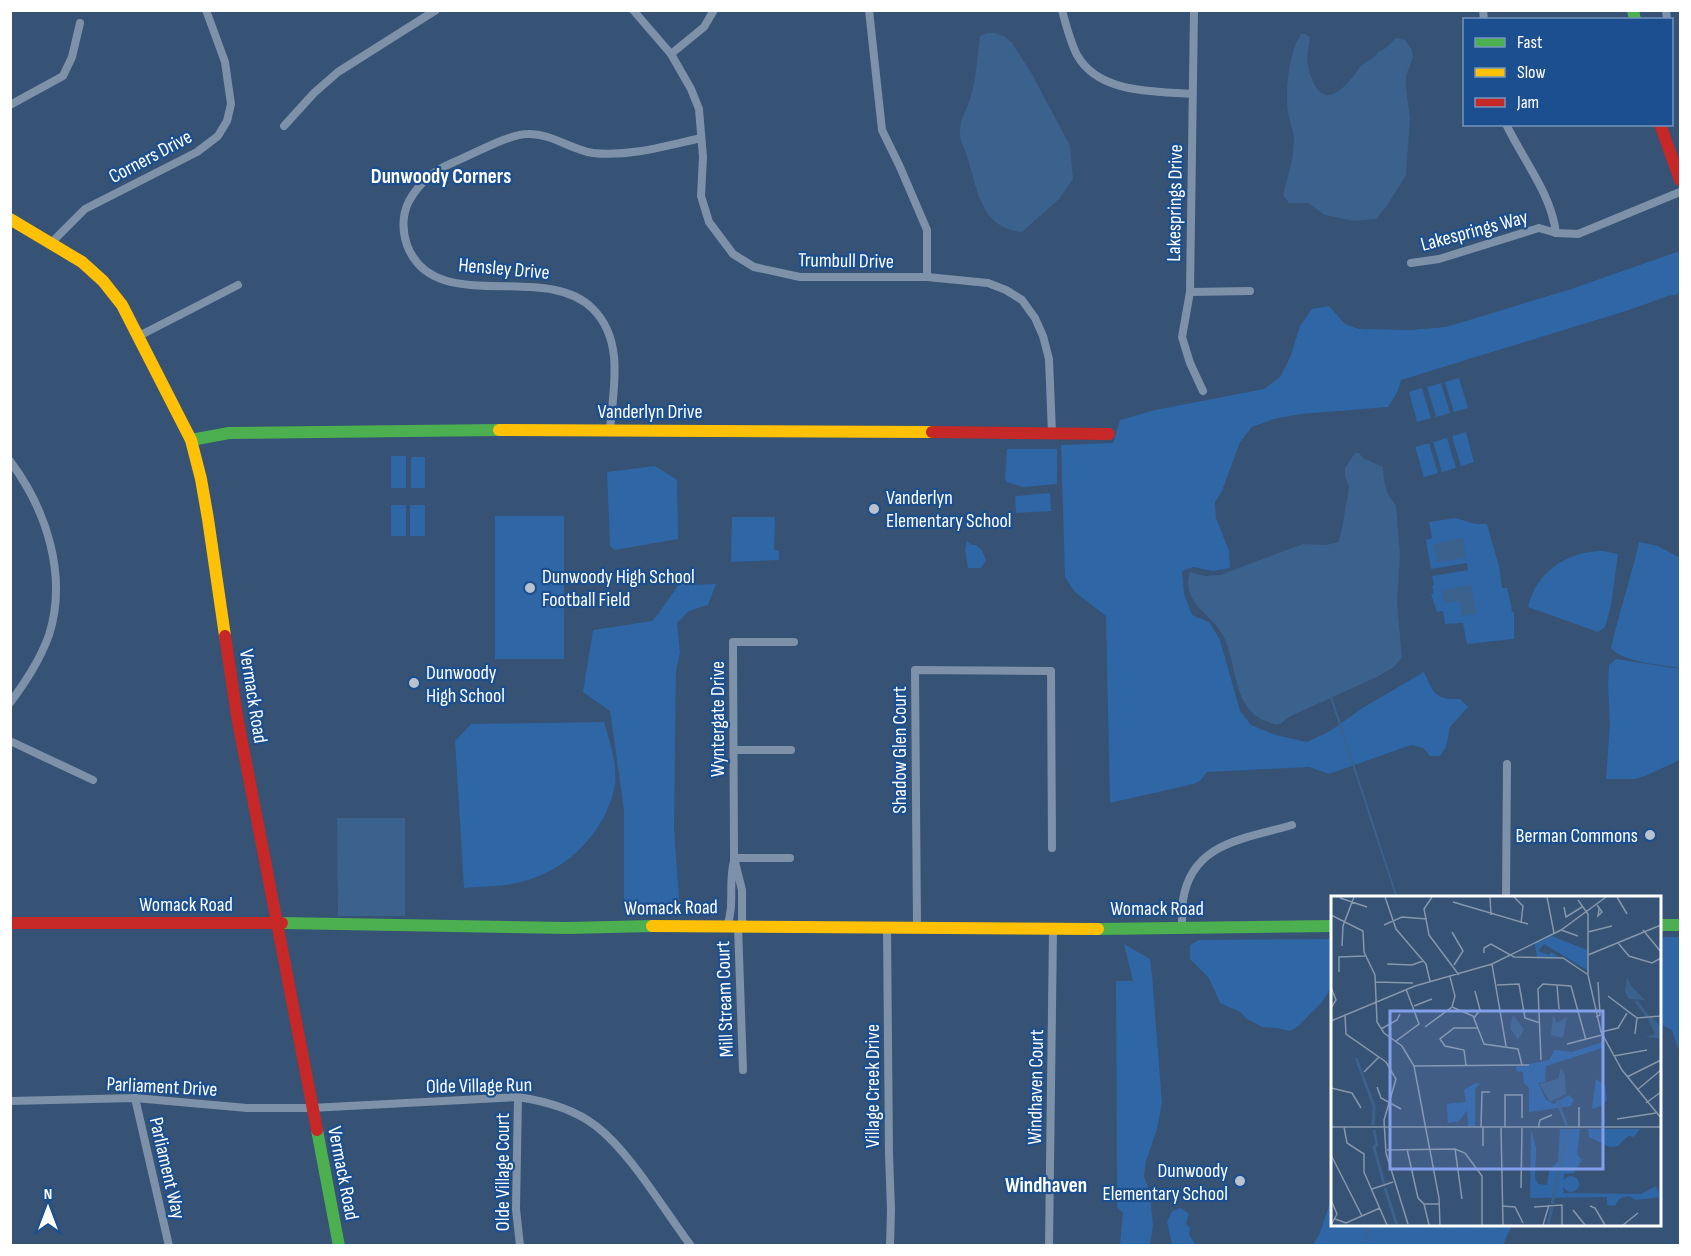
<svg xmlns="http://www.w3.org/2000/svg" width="1691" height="1256" font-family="'Sofia Sans Condensed',sans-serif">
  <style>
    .green { fill: #2f66a5 }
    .water { fill: #3b618d }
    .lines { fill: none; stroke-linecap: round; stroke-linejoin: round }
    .stream { stroke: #3b618d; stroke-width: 2 }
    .street { stroke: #7d92a8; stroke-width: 8 }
    .fast { stroke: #4caf50; stroke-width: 12 }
    .slow { stroke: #ffc107; stroke-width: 12 }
    .jam { stroke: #c62828; stroke-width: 12 }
    .poi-dot { fill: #b9c2ce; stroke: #1b4f8f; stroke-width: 2 }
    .labels { text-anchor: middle; stroke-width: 4.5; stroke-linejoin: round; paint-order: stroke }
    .street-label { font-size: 20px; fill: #fff; stroke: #1b4f8f }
    .poi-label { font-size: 20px; fill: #fff; stroke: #1b4f8f; text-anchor: start }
    .neighbourhood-label { font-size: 21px; font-weight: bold; fill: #fff; stroke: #1b4f8f }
    .inset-river { fill: none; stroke: #3b618d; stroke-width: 3 }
    .inset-road { fill: none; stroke: #8697ac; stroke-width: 1.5 }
    .view { fill: #839eea; fill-opacity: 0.15; stroke: #839eea; stroke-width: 3 }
    .inset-edge { fill: none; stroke: #fff; stroke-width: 3 }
  </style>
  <rect width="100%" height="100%" fill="#365274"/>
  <g class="green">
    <path d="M1680,251V294L1668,296L1629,310L1401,380L1397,393L1388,407L1301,414L1274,419L1252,427L1240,442L1222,491L1215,502L1216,518L1229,551L1230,568L1213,571L1193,567L1182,571L1184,594L1192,615L1209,622L1220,640L1240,711L1251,725L1276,735L1307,742L1330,731L1364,707L1424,672C1434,694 1434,699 1460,699L1468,707L1450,727L1446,747L1440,756H1430L1423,748L1411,745L1329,774L1309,767L1207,772L1200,781L1193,784L1110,803L1106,616L1075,592L1065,577L1061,445L1113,443L1120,420L1155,410L1264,389L1281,376L1291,355L1300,326L1312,309L1329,306L1345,324L1359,329L1411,330L1446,327L1568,290Z"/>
    <polygon points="1459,378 1468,408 1454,412 1445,382"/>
    <polygon points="1441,383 1450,413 1436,417 1427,387"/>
    <polygon points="1422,388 1431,418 1417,422 1409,392"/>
    <polygon points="1466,432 1474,462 1461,466 1452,436"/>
    <polygon points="1447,438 1456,468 1442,472 1433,442"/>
    <polygon points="1429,443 1438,473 1424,477 1415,447"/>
    <polygon points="1007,449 1057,449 1057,484 1023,487 1007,482 1005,479"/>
    <rect x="391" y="456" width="15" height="32"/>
    <rect x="411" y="457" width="14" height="31"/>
    <polygon points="655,466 677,480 678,539 615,550 610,546 607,472"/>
    <polygon points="1050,493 1051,511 1016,513 1015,496"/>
    <rect x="391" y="505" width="15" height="31"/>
    <rect x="410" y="505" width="15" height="31"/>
    <rect x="495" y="516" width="69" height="143"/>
    <polygon points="732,517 775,517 774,550 779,551 779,560 731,562"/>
    <polygon points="1455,518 1476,524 1487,524 1499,566 1502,588 1507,588 1512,610 1511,612 1514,612 1514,639 1467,644 1463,623 1445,624 1443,611 1437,612 1431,594 1434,593 1432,586 1434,585 1432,576 1468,570 1467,563 1431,569 1426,540 1432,538 1429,522"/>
    <polygon points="967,541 972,545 976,545 982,550 986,560 981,568 968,568 965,550"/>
    <path d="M1639,542L1658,546L1680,558V668C1662,665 1622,662 1611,648C1619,612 1631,578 1639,542Z"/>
    <path d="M1603,551L1618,554L1611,606L1605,627L1598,632L1528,607C1536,571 1568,551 1603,551Z"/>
    <polygon points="686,574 686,585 716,584 708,605 689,611 677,623 680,653 676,670 674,827 680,914 624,913 624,810 610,711 583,692 593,630 652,621 659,613"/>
    <polygon points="1616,659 1680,669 1680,760 1645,776 1635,779 1606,779 1610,724 1608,686 1609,665"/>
    <path d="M604,722C610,742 619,769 614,790C603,833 570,867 528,880C509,887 485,886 464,888L455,741L471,724Z"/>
    <polygon points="1660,937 1680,937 1680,1050 1677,1046 1672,1030 1660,1024"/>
    <path d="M1332,939C1333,967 1338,989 1315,1009C1307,1016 1301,1026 1290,1031L1277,1028L1262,1027L1247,1019L1240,1012L1220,1003L1209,978L1190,959V945L1199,940Z"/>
    <polygon points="1124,944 1150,959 1152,975 1162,1103 1157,1129 1146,1161 1144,1176 1150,1194 1153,1226 1150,1245 1120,1245 1123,1213 1117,1207 1116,981 1133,981"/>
    <polygon points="1332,1196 1332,1224 1512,1225 1503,1245 1313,1245 1320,1233"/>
    <polygon points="1181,1208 1189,1214 1186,1224 1190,1228 1189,1235 1194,1242 1194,1245 1172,1245 1167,1222 1172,1211"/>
  </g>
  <g class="water">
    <path d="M988,33H995L1004,36L1012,43L1032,74L1070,146L1073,179L1059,199L1022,232C980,229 977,187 967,156C965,149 960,142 960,134C959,119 968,109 971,95C977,76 977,55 980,36Z"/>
    <path d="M1301,34H1305L1310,37C1309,46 1306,58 1308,66C1319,113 1341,95 1360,67C1365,61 1375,59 1378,52L1386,48L1396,38L1405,40L1412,50L1413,57L1406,76V89L1410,118L1406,175L1386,207L1376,219L1354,221L1325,215L1308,203H1289L1283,195C1287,177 1294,159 1294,140C1294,130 1289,122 1288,112C1285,90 1289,52 1301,34Z"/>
    <path d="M1355,453H1359L1363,458L1383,467L1384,480L1388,494L1396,506L1400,554L1397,604L1402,657L1394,667L1377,677L1291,716C1287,718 1283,722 1280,724C1275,725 1270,723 1266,721C1231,708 1238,661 1222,634C1210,612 1180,602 1190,572L1205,576L1220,575L1303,544L1326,545L1338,542L1341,534L1349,487L1345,476V468Z"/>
    <polygon points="1460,538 1463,538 1466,558 1437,562 1434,544"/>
    <polygon points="1471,585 1476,614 1462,616 1460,601 1444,603 1442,590"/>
    <polygon points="337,818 405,818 405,916 338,916"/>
  </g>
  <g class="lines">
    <g class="stream">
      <polyline points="1331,697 1397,898"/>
      <polyline points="1364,1246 1370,1224"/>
    </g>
    <g class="street">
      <polyline points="633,10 671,54 691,89 699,109 703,157 701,196 709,222 733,254 754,267 800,277 927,277 988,283 1006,290 1022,300 1035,318 1043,336 1049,359 1052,433"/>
      <polyline points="869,10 882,130 900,167 927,230 927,277"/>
      <path d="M1062,10C1066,25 1070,41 1077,55C1099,94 1154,91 1192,94"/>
      <polyline points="1194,10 1190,292 1182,337 1190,363 1203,391"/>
      <polyline points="1483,10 1484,20"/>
      <polyline points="1666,10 1667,20"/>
      <polyline points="671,54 704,27 714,10"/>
      <polyline points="10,105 63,76 72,57 80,23"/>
      <path d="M1506,124C1523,160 1551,193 1556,233"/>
      <polyline points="284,126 314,93 338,72 436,10"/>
      <polyline points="51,243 85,209 197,152 218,136 227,121 231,104 225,62 206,10"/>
      <polyline points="1411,263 1439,259 1539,228 1556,233 1578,234 1680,192"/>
      <polyline points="1190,292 1250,291"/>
      <polyline points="137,337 238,285"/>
      <path d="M610,430C613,390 625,341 593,309C545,260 434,318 407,245C402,230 402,215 409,201C419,183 433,171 452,163C472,155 508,134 528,134C551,133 571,150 593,153C629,157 666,146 701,138"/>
      <path d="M10,461C46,509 68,575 49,635C40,660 26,681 10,703"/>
      <polyline points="10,741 93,780"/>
      <polyline points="734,750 791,750"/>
      <polyline points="734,858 790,858"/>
      <polyline points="1506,898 1507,764"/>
      <path d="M727,926C735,906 728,882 734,861"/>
      <polyline points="738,926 743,1070"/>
      <polyline points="745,926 742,921 742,890 734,858 733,642 794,642"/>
      <polyline points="917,926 915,670 1051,671 1052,848"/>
      <polyline points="887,927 889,1154 891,1210 890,1246"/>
      <path d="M1182,928C1182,919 1182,909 1183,900C1192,842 1245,839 1292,825"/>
      <polyline points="518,1097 516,1209 520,1246"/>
      <polyline points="135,1098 169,1246"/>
      <path d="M10,1101L135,1098L247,1108H311L518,1097C545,1101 574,1109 596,1126C630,1152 664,1210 691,1246"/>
      <polyline points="1049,1246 1053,929"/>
    </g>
    <g class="fast">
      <polyline points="1633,10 1635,20"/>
      <polyline points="191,440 229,433 499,430"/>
      <polyline points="282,923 568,928 652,926"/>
      <polyline points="1660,925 1680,925"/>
      <polyline points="1098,929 1332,926"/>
      <polyline points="317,1130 339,1246"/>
    </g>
    <g class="slow">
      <polyline points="10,219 82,262 103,281 122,305 191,440 201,479 208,519 225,636"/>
      <polyline points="499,430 932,432"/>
      <polyline points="652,926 1098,929"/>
    </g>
    <g class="jam">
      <polyline points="1660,124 1680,180"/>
      <polyline points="932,432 1109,434"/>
      <polyline points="225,636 237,716 317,1130"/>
      <polyline points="10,923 282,923"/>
    </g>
  </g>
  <g class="poi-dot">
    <circle cx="874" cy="509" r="6"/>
    <circle cx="530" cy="588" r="6"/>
    <circle cx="414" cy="683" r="6"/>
    <circle cx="1650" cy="835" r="6"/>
    <circle cx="1240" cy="1181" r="6"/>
  </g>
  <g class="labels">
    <g class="street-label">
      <text transform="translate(150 156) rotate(-28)" y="7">Corners Drive</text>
      <text transform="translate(1174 203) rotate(-89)" y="7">Lakesprings Drive</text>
      <text transform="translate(1474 230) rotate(-15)" y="7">Lakesprings Way</text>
      <text transform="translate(846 260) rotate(1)" y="7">Trumbull Drive</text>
      <text transform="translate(504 268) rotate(5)" y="7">Hensley Drive</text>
      <text x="650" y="418">Vanderlyn Drive</text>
      <text transform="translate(254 696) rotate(81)" y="7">Vermack Road</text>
      <text transform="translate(717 719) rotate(-90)" y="7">Wyntergate Drive</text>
      <text transform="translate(899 750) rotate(-90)" y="7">Shadow Glen Court</text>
      <text x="186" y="911">Womack Road</text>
      <text transform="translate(671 907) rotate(-1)" y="7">Womack Road</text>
      <text x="1157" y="915">Womack Road</text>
      <text transform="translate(724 999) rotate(-92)" y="7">Mill Stream Court</text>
      <text transform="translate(479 1085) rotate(-1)" y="7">Olde Village Run</text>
      <text transform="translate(162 1086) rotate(3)" y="7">Parliament Drive</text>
      <text transform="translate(872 1086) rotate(-90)" y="7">Village Creek Drive</text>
      <text transform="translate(1035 1087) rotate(-89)" y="7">Windhaven Court</text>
      <text transform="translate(168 1168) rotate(77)" y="7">Parliament Way</text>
      <text transform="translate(502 1172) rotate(-90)" y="7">Olde Village Court</text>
      <text transform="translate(344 1173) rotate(79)" y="7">Vermack Road</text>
    </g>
    <g class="poi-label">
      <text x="886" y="504">Vanderlyn<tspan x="886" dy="23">Elementary School</tspan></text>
      <text x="542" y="583">Dunwoody High School<tspan x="542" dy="23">Football Field</tspan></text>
      <text x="426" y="679">Dunwoody<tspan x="426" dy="23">High School</tspan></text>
      <text x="1638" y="842" text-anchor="end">Berman Commons</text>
      <text x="1228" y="1177" text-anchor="end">Dunwoody<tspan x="1228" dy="23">Elementary School</tspan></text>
    </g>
    <g class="neighbourhood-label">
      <text x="441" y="183">Dunwoody Corners</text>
      <text x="1046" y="1192">Windhaven</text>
    </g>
  </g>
  <g transform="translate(1331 896)">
    <rect width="330" height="330" fill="#365274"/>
    <path d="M221,40L256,54V74L213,48L207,55L218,59L220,56L228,61L206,62L204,48ZM272,146L274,151L215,170L214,186L207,187L215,204L223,208L238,199L243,204L240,210L198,216V192L193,187L192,176L185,175V171L218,164L224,154L241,156ZM265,183L274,189L276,203L273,209L261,213ZM145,187L149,188L144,193V230H137L136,214L128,225L117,227L116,208L135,206L133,194ZM229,233H249L246,258L251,264L243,277L233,278L232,297L310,298L325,290L330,301L304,304L298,300L288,303L284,310L276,309V301L199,302L200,234L205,252L204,282L207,288L216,289L218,276L227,265ZM257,233H309L303,241L297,240L287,250L279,251L258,241ZM232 288a8 8 0 1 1 16 0a8 8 0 1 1-16 0Z" fill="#2f66a5"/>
    <path d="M296,81L301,91L314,104L298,103L294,96ZM182,119L193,133L187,144L179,132ZM222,119L226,127L236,121L232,142L220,139ZM320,120L330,131V143L314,141L324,138L317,123ZM230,172L234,179L235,198L219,206L208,188L227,183Z" fill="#3b618d"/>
    <path class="inset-river" d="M305,105L317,121M25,162L43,210L42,229M226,204L236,230M43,234L46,249L43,251L53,288M54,292L66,329M221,308L237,233M217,329L221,311"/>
    <path class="inset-road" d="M54,1L65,33L95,68L99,85M101,1L93,13L98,39L128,79M159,1L160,19M183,1L192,10L190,27M216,1L223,37M286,1L296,18M9,2L36,11M247,4L257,18V79L270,136L291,174L330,222M122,6L197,28M266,9L271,16L267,20L268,13M233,11L235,21L251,11M0,19L32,35L33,56L44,79L46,126L53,137L71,150L83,170L108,302L109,329M53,29L71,21L96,23M230,34L247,40M312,34L330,56M121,36L132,55L123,69M257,36L281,30M287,47L298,60L321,67L330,62M11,50L12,30L23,1M153,57V52L160,48L183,61L232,62L256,78M257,59L330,29M56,68L81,69L92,65M161,68L175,150M8,76V61L34,60M44,86L82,87M166,89L188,88L194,122L209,127M226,89L228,113M0,91L5,104L0,112M277,100L306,122L304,138M83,110L101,103M121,111L142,120L153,148L187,153L191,169M14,118L15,138L55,166L65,183L53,224L55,257L77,328M265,121L269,119L267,86M143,122L149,114L144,95M306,122L330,120M0,125L84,90L161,68L230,34L275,1M94,131L121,111L124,100L119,81M50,133L66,124L69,118M270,136L287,132L296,117M65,145L88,128L75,93M236,148L271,139M283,160L316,154M210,164L207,93L212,88L240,90L255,144M135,169L133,154L114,150L109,143L123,132H147M83,170L198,169M33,176L48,161M296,181L330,164M46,191L50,202L70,213M0,192L21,197L30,212M306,194L330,174M315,207L330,196M286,223L325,217M0,231H330M13,231L16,247L33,258V276L56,329M150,231L151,196H159M152,231V250M174,231V199H191V222M248,231V211M170,232L172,329M207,232L209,224L221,219M76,253L87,302L93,308H108M124,253L131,303M56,254L124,253L134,257L151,280V329M0,259L31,320M190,292L191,232M41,293L62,286M0,304L6,318L0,329M93,308L98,329M171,310L184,311L192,327M259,310L264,312L274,329M203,311L231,309V329M242,314L254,329M4,323L15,327L49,312M212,329L218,309M292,329L307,317"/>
    <path class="view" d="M59,115H272V273H59Z"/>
    <rect width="330" height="330" class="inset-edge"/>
  </g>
  <rect width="1691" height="1256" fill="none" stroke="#ffffff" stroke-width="24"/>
  <rect x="1463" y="18" width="210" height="108" fill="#1b4f8f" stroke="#7695bc" stroke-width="1.5"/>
  <rect x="1475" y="38" width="30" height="9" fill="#4caf50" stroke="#7695bc" stroke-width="1.5"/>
  <text x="1517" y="48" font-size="18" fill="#ffffff">Fast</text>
  <rect x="1475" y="68" width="30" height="9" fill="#ffc107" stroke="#7695bc" stroke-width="1.5"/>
  <text x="1517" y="78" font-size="18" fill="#ffffff">Slow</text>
  <rect x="1475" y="98" width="30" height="9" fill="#c62828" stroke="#7695bc" stroke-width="1.5"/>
  <text x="1517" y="108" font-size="18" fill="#ffffff">Jam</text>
  <g transform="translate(48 1208)" stroke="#1b4f8f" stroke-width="4.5" paint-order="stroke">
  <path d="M0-4.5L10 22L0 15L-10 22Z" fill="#ffffff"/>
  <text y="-9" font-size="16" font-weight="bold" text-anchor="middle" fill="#ffffff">N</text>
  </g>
</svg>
